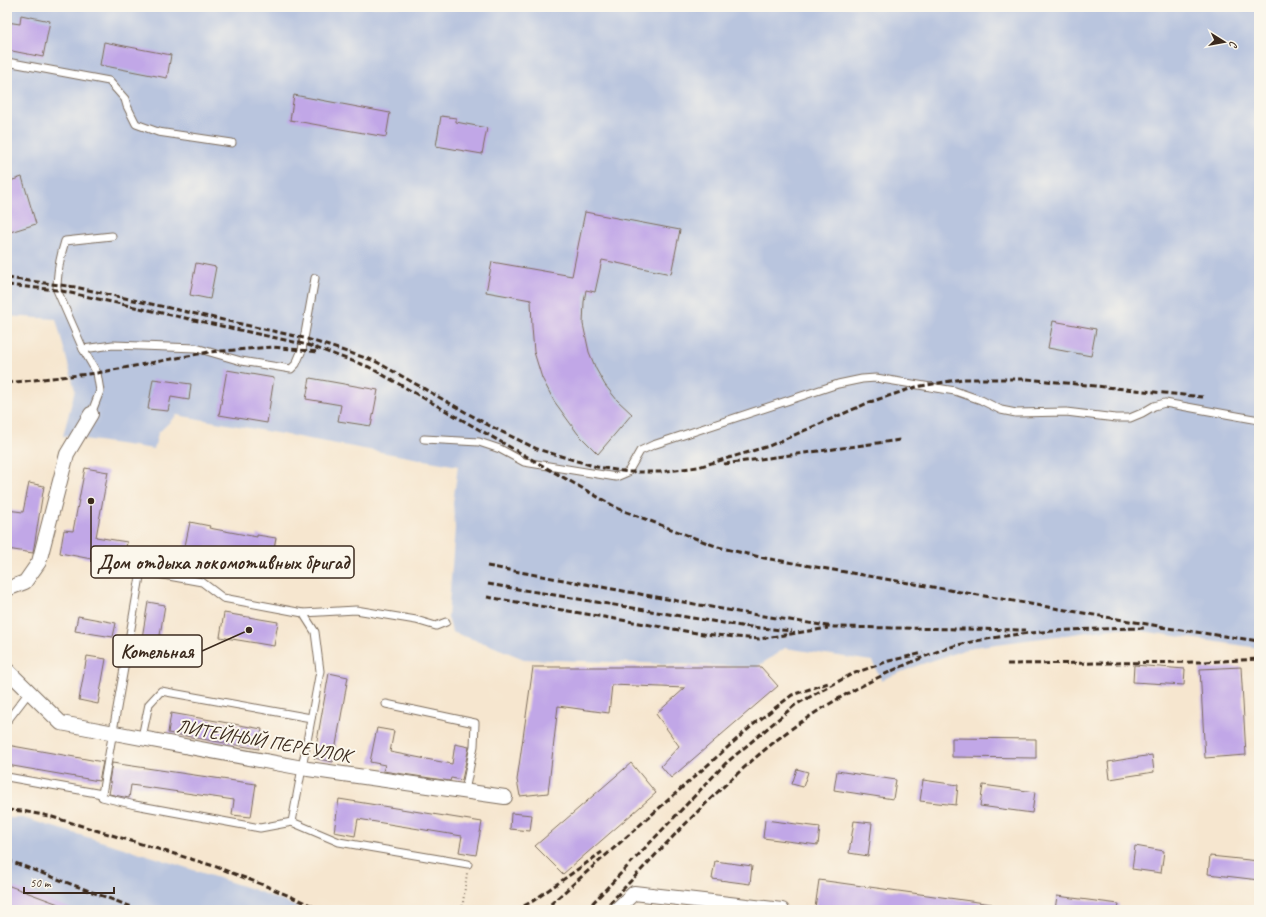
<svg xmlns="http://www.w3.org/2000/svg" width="1266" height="917" font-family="Caveat,sans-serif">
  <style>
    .industrial { fill: #b9c5de }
    .building { fill: #c1a7e7 }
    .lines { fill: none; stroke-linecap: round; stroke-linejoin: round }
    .service-casing { stroke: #7c6c5c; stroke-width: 9 }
    .minor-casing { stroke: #7c6c5c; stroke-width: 16 }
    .path { stroke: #7c6c5c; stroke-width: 2; stroke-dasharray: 1 3; stroke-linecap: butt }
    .service { stroke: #fff; stroke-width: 7 }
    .minor { stroke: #fff; stroke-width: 14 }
    .rail { stroke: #3b2a1e; stroke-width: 3; stroke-dasharray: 6 3; stroke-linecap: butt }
    .labels { text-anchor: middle; stroke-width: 4; stroke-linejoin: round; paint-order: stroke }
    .street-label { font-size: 19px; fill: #3b2a1e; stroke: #fbf7ec }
    .leader { fill: none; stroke: #3b2a1e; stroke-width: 1.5 }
    .callout-dot { fill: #3b2a1e; stroke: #fbf7ec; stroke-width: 1.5 }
    .callout { fill: #fbf7ec; stroke: #3b2a1e; stroke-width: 1.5 }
    .callout-label { font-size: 20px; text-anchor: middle; font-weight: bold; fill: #3b2a1e }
  </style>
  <rect width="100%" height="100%" fill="#fbf7ec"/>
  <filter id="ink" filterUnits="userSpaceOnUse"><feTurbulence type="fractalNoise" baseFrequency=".025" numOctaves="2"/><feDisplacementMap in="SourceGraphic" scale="8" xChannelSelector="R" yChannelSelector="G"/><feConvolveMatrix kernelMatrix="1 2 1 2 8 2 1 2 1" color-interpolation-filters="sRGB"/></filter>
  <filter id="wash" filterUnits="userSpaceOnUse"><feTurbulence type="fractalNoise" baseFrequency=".012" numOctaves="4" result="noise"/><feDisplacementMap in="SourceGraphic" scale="16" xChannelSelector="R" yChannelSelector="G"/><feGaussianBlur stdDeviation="0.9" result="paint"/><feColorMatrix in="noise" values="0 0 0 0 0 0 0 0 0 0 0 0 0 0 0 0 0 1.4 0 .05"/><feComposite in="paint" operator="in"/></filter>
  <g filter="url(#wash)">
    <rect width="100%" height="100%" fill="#f6e6cf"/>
    <g class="industrial">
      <polygon points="7,7 1259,7 1259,648 1120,628 973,647 919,665 881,680 872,661 785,648 757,667 524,659 490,645 452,632 448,617 455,528 453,503 458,466 177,415 158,433 154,449 63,436 75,390 56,319 7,316"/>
      <polygon points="7,818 23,818 144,854 252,889 305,910 7,910"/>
    </g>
    <g id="blocks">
      <g class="building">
        <polygon points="21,15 50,21 43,57 7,50 7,22 20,24"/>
        <polygon points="104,42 171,55 167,78 100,65"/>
        <polygon points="294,95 390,113 386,137 290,120"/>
        <polygon points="441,116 456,118 456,122 487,128 482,154 436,146"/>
        <polygon points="22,177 36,224 7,233 7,182"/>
        <polygon points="585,212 680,230 671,274 602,260 595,292 586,290 584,302 583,324 589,352 596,369 605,385 617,400 632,414 598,454 578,434 554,401 542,378 534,352 532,327 531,300 486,292 492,262 572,276"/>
        <polygon points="196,263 216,267 210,299 190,295"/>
        <polygon points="1053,321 1096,329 1091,356 1048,348"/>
        <polygon points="227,370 274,378 267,423 219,415"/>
        <polygon points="310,378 378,390 371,426 338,421 341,405 306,399"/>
        <polygon points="153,379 191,384 189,400 171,397 168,411 148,409"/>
        <polygon points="85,468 108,472 96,537 127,542 123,565 60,553 64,530 73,531"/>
        <polygon points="29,483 44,486 33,553 7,549 7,510 23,512"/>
        <polygon points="190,522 210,526 209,528 257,537 257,535 276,538 272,559 206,547 206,550 185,546"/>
        <polygon points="148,602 165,605 158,647 141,644"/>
        <polygon points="224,613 278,622 274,646 220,637"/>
        <polygon points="78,616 116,623 113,637 75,631"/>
        <polygon points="87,656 106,659 98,704 79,700"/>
        <polygon points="1134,665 1185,669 1184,685 1133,682"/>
        <polygon points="533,667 761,667 778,686 671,778 661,766 679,746 656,714 685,688 612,685 609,713 558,706 548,793 520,796 517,780"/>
        <polygon points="1241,667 1246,755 1205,758 1200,669"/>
        <polygon points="329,673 348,677 333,762 314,758"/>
        <polygon points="171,713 262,729 259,749 168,733"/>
        <polygon points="377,728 394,731 390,752 452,764 455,744 469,747 462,780 451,778 450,781 383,771 385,765 370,762"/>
        <polygon points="952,738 1036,739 1036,758 952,757"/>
        <polygon points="7,745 103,762 99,781 7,765"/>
        <polygon points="1152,755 1154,772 1110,779 1108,762"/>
        <polygon points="112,763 256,784 251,817 232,815 234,800 131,785 129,798 109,794 111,783 109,782"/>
        <polygon points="631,763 656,793 563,874 535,846"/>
        <polygon points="797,769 808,772 803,787 792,784"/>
        <polygon points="837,771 896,780 893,799 834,790"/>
        <polygon points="923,780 958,785 956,805 920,801"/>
        <polygon points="983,785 1035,792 1032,813 980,806"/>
        <polygon points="339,799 482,822 476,855 459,852 462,836 358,819 355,836 334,832"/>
        <polygon points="511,813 532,815 530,831 510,829"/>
        <polygon points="765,820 820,827 818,845 763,838"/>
        <polygon points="854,821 872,823 868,856 849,853"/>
        <polygon points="1135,846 1164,851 1161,873 1132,869"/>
        <polygon points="1210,856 1259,861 1259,880 1208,874"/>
        <polygon points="715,861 752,866 750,884 712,879"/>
        <polygon points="819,880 992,904 992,910 826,910 815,908"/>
        <polygon points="7,885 72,909 71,910 7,910"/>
        <polygon points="1057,896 1119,904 1118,910 1055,910"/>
      </g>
    </g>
  </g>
  <g filter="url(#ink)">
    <use href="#blocks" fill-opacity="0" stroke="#7c6c5c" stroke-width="1"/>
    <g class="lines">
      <defs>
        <g id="service">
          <polyline points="7,62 109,81 125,99 127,106 136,124 158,132 232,143"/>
          <polyline points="83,349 113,345 196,348 241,361 291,369 296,364 302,350 315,278"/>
          <path d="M91,414L100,391L97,373L83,349L57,290C57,274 60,257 65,241L112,236"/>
          <polyline points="424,439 479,442 500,449 524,462 616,477 628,472 640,451 653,445 838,384 862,379 876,378 955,391 981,400 1001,410 1016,413 1066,412 1116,418 1130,418 1142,413 1154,406 1165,403 1259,420"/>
          <polyline points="303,613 356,610 416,620 436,626 446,622"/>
          <polyline points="386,704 475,723 474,746 465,791"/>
          <polyline points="7,721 30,691"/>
          <polyline points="142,737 149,704 161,691 311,718"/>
          <polyline points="7,777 102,794 141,571 202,582 223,598 303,613 315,632 320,671 292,822 339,842 468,864"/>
          <polyline points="102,794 102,797 135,805 260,828 292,822"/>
        </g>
        <g id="minor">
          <polyline points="7,589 25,582 39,562 67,454 91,414"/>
          <polyline points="7,670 61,723 308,769 505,797"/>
          <polyline points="616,910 634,893 782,910"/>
        </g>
      </defs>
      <use href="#service" class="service-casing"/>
      <use href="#minor" class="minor-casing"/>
      <polyline class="path" points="462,910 467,873"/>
      <use href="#service" class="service"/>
      <use href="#minor" class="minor"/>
      <g class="rail">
        <polyline points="7,278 75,287 304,338 375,361 490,426 537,449 597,467 628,472 660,472 698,467 769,446 870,402 916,387 962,379 1027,379 1203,397"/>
        <polyline points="7,285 57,290 308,345 369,367 619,509 718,547 764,558 1164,627"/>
        <polyline points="7,383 97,373 209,352 273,347 318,352"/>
        <polyline points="724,464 900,440"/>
        <polyline points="1258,537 1259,537"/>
        <polyline points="487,566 738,612 834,627 1026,630"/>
        <polyline points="488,584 741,626 792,631"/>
        <polyline points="487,597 703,634 759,639 828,628"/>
        <polyline points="1160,627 1259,641"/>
        <polyline points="1007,664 1203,662 1259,659"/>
        <polyline points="7,810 22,811 49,816 214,866 266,886 322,910"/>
        <polyline points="7,860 140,910"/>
        <polyline points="516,910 533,901 602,852"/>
        <polyline points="544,910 754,724 792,695 828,683"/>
        <polyline points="586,910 725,764 795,705 852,674 889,661 923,653"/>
        <path d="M603,910C662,849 719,784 787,732C821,707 859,686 898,668C917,660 938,650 958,645C1019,630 1083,629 1146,628"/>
      </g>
    </g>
  </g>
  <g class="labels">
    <g class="street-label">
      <text transform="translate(264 740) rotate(10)" y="7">ЛИТЕЙНЫЙ ПЕРЕУЛОК</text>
    </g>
  </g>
  <path class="leader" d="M91 501L91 562M249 630L202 651"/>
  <g class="callout-dot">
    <circle cx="91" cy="501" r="4"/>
    <circle cx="249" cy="630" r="4"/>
  </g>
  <g class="callout">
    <rect x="91" y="546" width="263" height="32" rx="4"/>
    <rect x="113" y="635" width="89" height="32" rx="4"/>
  </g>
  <g class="callout-label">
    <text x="223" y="569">Дом отдыха локомотивных бригад</text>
    <text x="157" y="658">Котельная</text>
  </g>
  <rect width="1266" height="917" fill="none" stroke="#fbf7ec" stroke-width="24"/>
  <g transform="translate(1224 42) rotate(101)" stroke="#fbf7ec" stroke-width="3" paint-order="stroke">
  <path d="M0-3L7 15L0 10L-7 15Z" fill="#3b2a1e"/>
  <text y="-6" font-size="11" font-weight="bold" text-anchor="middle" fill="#3b2a1e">С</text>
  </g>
  <path d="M24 887v6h90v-6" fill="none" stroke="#3b2a1e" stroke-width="2"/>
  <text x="30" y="887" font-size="12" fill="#3b2a1e" stroke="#fbf7ec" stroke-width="3" paint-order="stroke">50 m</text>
</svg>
